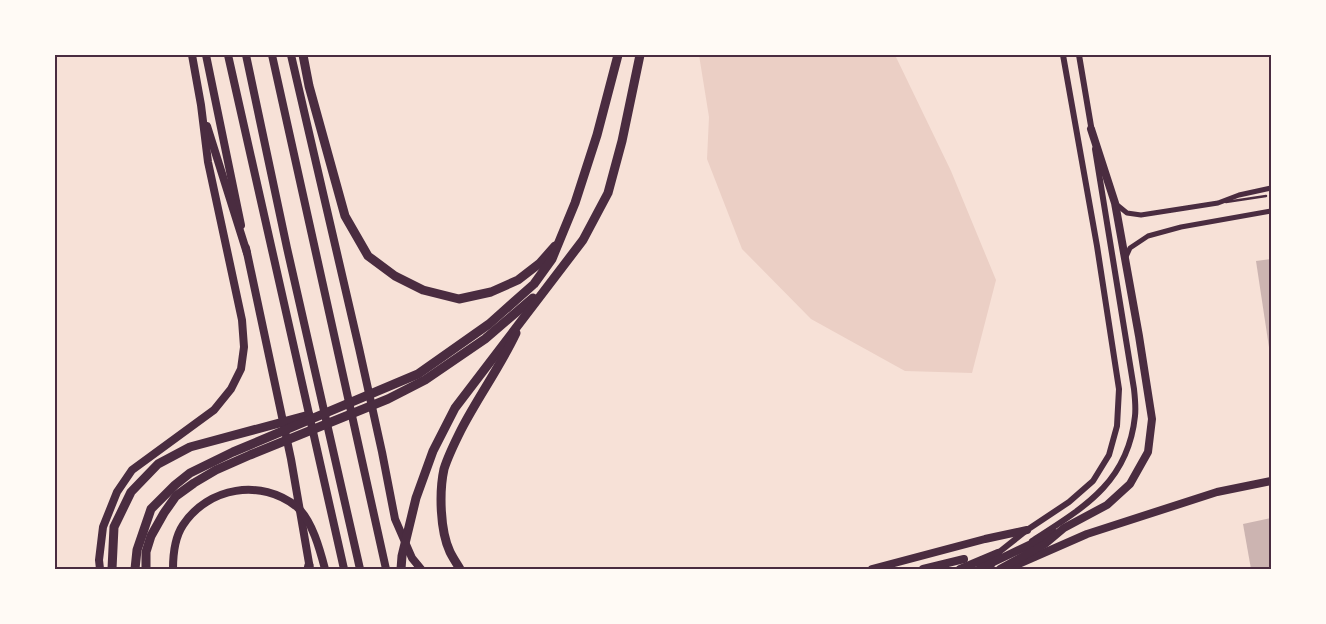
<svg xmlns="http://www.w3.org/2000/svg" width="1326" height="624" font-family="Ubuntu,sans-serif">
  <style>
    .green { fill: #ebcfc5 }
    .building { fill: #ccb4b1 }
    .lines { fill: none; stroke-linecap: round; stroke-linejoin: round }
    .service { stroke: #4a2c40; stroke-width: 2.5 }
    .minor { stroke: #4a2c40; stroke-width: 5 }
    .tertiary { stroke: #4a2c40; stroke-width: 6 }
    .primary { stroke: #4a2c40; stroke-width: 8 }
    .trunk { stroke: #4a2c40; stroke-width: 8 }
    .motorway { stroke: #4a2c40; stroke-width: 9 }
    .neatline { fill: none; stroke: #4a2c40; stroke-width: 2 }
  </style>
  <rect width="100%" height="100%" fill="#f7e1d7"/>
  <polygon class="green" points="699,55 895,55 951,171 996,280 972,373 905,371 811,319 742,249 707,159 709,117"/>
  <g class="building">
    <polygon points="1271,259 1271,354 1270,354 1256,261"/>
    <polygon points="1271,518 1271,569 1251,569 1243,524"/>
  </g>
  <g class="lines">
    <polyline class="service" points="1226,202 1266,196"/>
    <g class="minor">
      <polyline points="1116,204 1127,213 1141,215 1218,203 1239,195 1271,188"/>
      <polyline points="1125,259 1130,248 1148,236 1181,227 1271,211"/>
    </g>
    <g class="tertiary">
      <polyline points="1079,55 1092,132"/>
      <path d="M1032,541C1083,508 1128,483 1135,416C1136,407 1135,398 1134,389L1095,149"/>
      <polyline points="990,569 998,553 1027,530 1069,502 1093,481 1109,455 1117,426 1119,389 1097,246 1063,55"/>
    </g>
    <g class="primary">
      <polyline points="206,55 241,225"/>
      <polyline points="272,55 386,569"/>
      <polyline points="246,248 291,459 310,569"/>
    </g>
    <g class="trunk">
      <polyline points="228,55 344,569"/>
      <polyline points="246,55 287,248 360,569"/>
      <polyline points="291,55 359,348 382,452 395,519 412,558 421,569"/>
      <polyline points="207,126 247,253"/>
      <polyline points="1014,566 1087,534 1217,492 1271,481"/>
      <polyline points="100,569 99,560 103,527 117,492 132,470 214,410 231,389 241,369 244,347 242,320 208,162 201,105 192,55"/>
      <path d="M173,569C173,555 175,537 183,525C208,487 261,478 297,507C312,520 320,550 325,569"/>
      <polyline points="872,569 985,539 1027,530"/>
      <polyline points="923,569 964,559"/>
      <polyline points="960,569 998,553"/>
      <polyline points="979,569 1054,533"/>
      <polyline points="1000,569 1045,544 1064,528 1107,505 1130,484 1148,452 1152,419 1139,336 1115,203 1091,129"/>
    </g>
    <g class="motorway">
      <polyline points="303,55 309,86 345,216 368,256 395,276 423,290 459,299 491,292 518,280 540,263 555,246"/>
      <polyline points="112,569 114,527 131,492 158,464 190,447 309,415"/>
      <polyline points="135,569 137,550 151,509 175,485 190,473 233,452 418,374 489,324 534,284 552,259 575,203 597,135 618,55"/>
      <polyline points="146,569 146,552 151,536 164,513 176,496 194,483 216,470 250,455 388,399 425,380 485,339 533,298"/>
      <polyline points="308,569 309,565"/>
      <polyline points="401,569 402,556 416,498 433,451 455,408 583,240 608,193 622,141 640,55"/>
      <path d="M460,569C457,564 453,558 450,552C440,531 439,492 444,469C448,456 455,442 461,430C478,397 500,367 516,333"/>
    </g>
  </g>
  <rect width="1326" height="624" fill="none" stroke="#fffaf5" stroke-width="112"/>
  <rect x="56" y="56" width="1214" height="512" class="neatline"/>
</svg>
